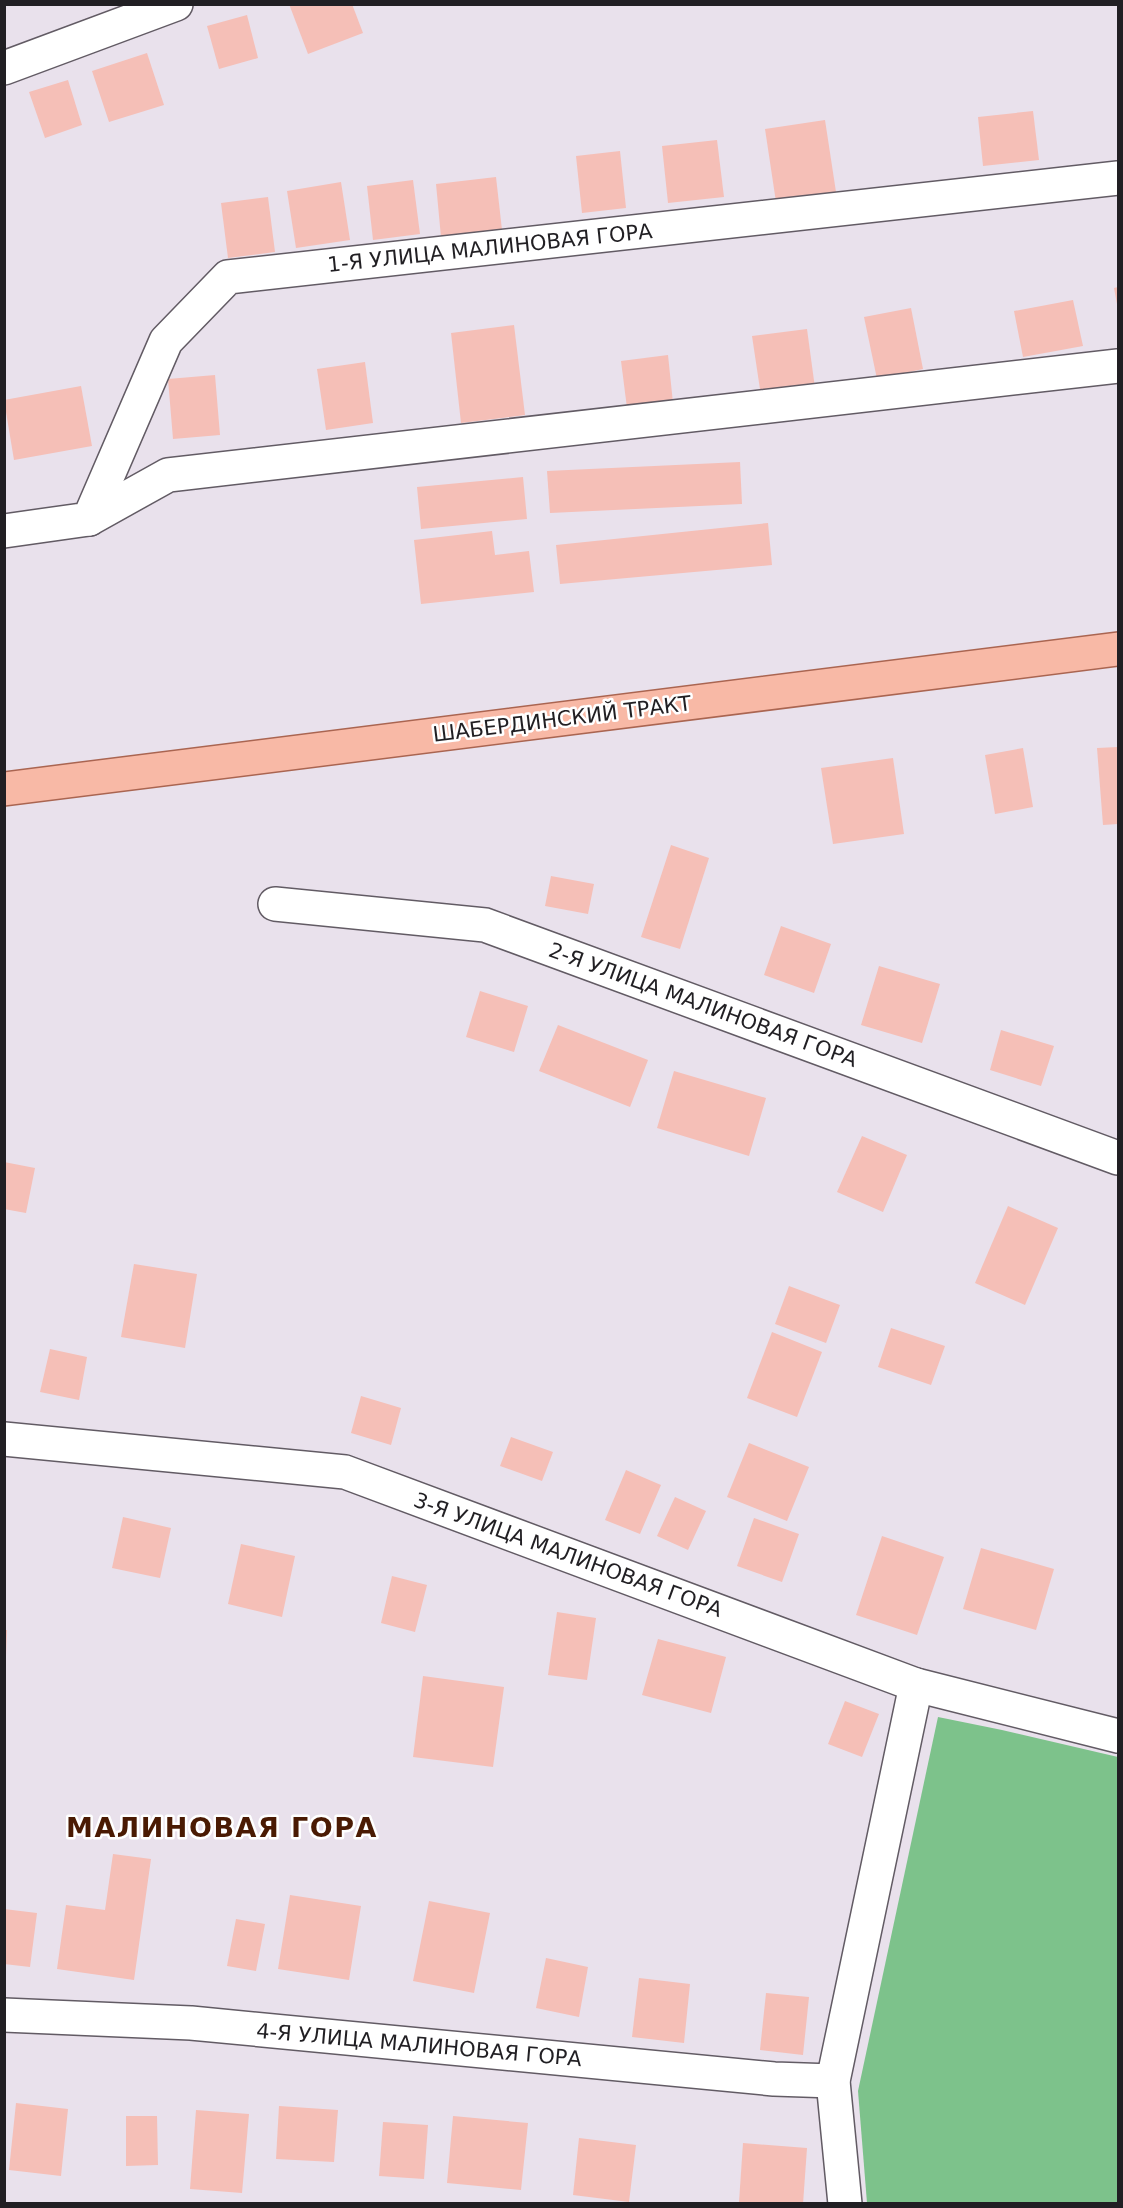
<svg xmlns="http://www.w3.org/2000/svg" width="1123" height="2208" font-family="'DejaVu Sans',sans-serif">
  <style>
    .forest { fill: #7dc28b }
    .building { fill: #f5bfb7 }
    .lines { fill: none; stroke-linecap: round; stroke-linejoin: round }
    .minor-casing { stroke: #625b64; stroke-width: 36 }
    .major-casing { stroke: #aa6551; stroke-width: 36 }
    .minor { stroke: #fff; stroke-width: 33 }
    .major { stroke: #f8b9a6; stroke-width: 33 }
    .labels { text-anchor: middle; stroke-width: 5; stroke-linejoin: round; paint-order: stroke }
    .street-label { font-size: 21px; fill: #211f23; stroke: #fff }
    .district-label { font-size: 27px; font-weight: bold; letter-spacing: 1.5px; fill: #4a1a03; stroke: #fff }
  </style>
  <rect width="100%" height="100%" fill="#e9e1ec"/>
  <polygon class="forest" points="938,1717 1002,1730 1118,1757 1118,2203 867,2203 858,2091"/>
  <g class="building">
    <polygon points="289,4 352,4 363,33 308,54"/>
    <polygon points="247,15 258,58 219,69 207,26"/>
    <polygon points="147,53 164,105 109,122 92,71"/>
    <polygon points="68,80 82,125 45,138 29,92"/>
    <polygon points="1033,111 1039,160 983,166 978,117"/>
    <polygon points="825,120 836,192 776,202 765,129"/>
    <polygon points="717,140 724,197 668,203 662,146"/>
    <polygon points="620,151 626,208 582,213 576,156"/>
    <polygon points="496,177 502,230 441,237 436,184"/>
    <polygon points="413,180 420,234 373,240 367,186"/>
    <polygon points="341,182 350,240 296,248 287,191"/>
    <polygon points="268,197 275,252 228,258 221,203"/>
    <polygon points="1118,287 1118,304 1117,304 1114,288"/>
    <polygon points="1073,300 1083,346 1023,357 1014,311"/>
    <polygon points="911,308 923,369 877,379 864,317"/>
    <polygon points="514,325 525,415 461,423 451,333"/>
    <polygon points="807,329 815,388 761,396 752,336"/>
    <polygon points="668,355 673,403 627,408 621,361"/>
    <polygon points="365,362 373,423 326,430 317,369"/>
    <polygon points="215,375 220,435 173,439 168,379"/>
    <polygon points="81,386 92,446 14,460 4,400"/>
    <polygon points="740,462 742,504 550,513 547,471"/>
    <polygon points="523,477 527,519 421,529 417,487"/>
    <polygon points="768,523 772,565 560,584 556,545"/>
    <polygon points="492,531 495,555 529,551 534,592 421,604 414,540"/>
    <polygon points="1118,747 1118,824 1103,825 1097,748"/>
    <polygon points="1023,748 1033,807 995,814 985,755"/>
    <polygon points="893,758 904,834 833,844 821,768"/>
    <polygon points="671,845 709,858 680,949 641,937"/>
    <polygon points="551,876 594,884 588,914 545,906"/>
    <polygon points="781,926 831,944 814,993 764,975"/>
    <polygon points="879,966 940,984 922,1043 861,1025"/>
    <polygon points="480,991 528,1006 514,1052 466,1037"/>
    <polygon points="558,1025 648,1060 630,1107 539,1071"/>
    <polygon points="1001,1030 1054,1046 1041,1086 990,1070"/>
    <polygon points="674,1071 766,1098 749,1156 657,1128"/>
    <polygon points="862,1136 907,1155 883,1212 837,1192"/>
    <polygon points="4,1162 35,1168 26,1213 4,1209"/>
    <polygon points="1008,1206 1058,1228 1025,1305 975,1283"/>
    <polygon points="134,1264 197,1274 185,1348 121,1337"/>
    <polygon points="789,1286 840,1305 826,1343 775,1324"/>
    <polygon points="891,1328 945,1346 931,1385 878,1367"/>
    <polygon points="772,1332 822,1352 797,1417 747,1398"/>
    <polygon points="50,1349 87,1357 79,1400 40,1392"/>
    <polygon points="361,1396 401,1408 391,1445 351,1433"/>
    <polygon points="511,1437 553,1452 542,1481 500,1466"/>
    <polygon points="749,1443 809,1467 787,1521 727,1497"/>
    <polygon points="626,1470 661,1485 640,1534 605,1520"/>
    <polygon points="675,1497 706,1511 688,1550 657,1536"/>
    <polygon points="123,1517 171,1528 160,1578 112,1568"/>
    <polygon points="754,1518 799,1534 782,1582 737,1566"/>
    <polygon points="882,1536 944,1557 917,1635 856,1615"/>
    <polygon points="241,1544 295,1556 282,1617 228,1604"/>
    <polygon points="981,1548 1054,1569 1036,1630 963,1609"/>
    <polygon points="392,1576 427,1585 415,1632 381,1623"/>
    <polygon points="557,1612 596,1618 587,1680 548,1675"/>
    <polygon points="4,1630 7,1630 6,1656 4,1656"/>
    <polygon points="658,1639 726,1657 711,1713 642,1695"/>
    <polygon points="423,1676 504,1687 493,1767 413,1757"/>
    <polygon points="845,1701 879,1714 862,1757 828,1744"/>
    <polygon points="113,1854 151,1859 134,1980 57,1969 66,1905 105,1910"/>
    <polygon points="290,1895 361,1906 349,1980 278,1969"/>
    <polygon points="429,1901 490,1913 474,1993 413,1981"/>
    <polygon points="4,1909 37,1913 30,1967 4,1964"/>
    <polygon points="236,1919 265,1924 256,1971 227,1966"/>
    <polygon points="546,1958 588,1967 579,2017 536,2008"/>
    <polygon points="639,1978 690,1984 684,2043 632,2037"/>
    <polygon points="766,1993 809,1997 803,2055 760,2050"/>
    <polygon points="16,2103 68,2109 61,2176 9,2170"/>
    <polygon points="279,2106 338,2110 334,2162 276,2159"/>
    <polygon points="196,2110 249,2114 242,2193 190,2189"/>
    <polygon points="126,2116 157,2116 158,2165 126,2166"/>
    <polygon points="453,2116 528,2123 521,2190 447,2183"/>
    <polygon points="383,2122 428,2125 424,2179 379,2176"/>
    <polygon points="579,2138 636,2145 629,2202 573,2195"/>
    <polygon points="743,2143 807,2148 803,2204 739,2202"/>
  </g>
  <g class="lines">
    <defs>
      <g id="minor">
        <polyline points="4,68 176,4"/>
        <polyline points="89,519 168,475 1118,366"/>
        <polyline points="4,531 89,519 166,341 228,277 1118,178"/>
        <polyline points="275,904 485,925 1118,1158"/>
        <polyline points="4,1439 345,1472 916,1685 1118,1736"/>
        <polyline points="4,2015 191,2023 774,2079 833,2081"/>
        <polyline points="845,2204 833,2081 916,1685"/>
      </g>
      <polyline id="major" points="4,789 1118,649"/>
    </defs>
    <use href="#minor" class="minor-casing"/>
    <use href="#major" class="major-casing"/>
    <use href="#minor" class="minor"/>
    <use href="#major" class="major"/>
  </g>
  <g class="labels">
    <g class="street-label">
      <text transform="translate(490 248) rotate(-6)" y="7">1-Я УЛИЦА МАЛИНОВАЯ ГОРА</text>
      <text transform="translate(562 719) rotate(-7)" y="7">ШАБЕРДИНСКИЙ ТРАКТ</text>
      <text transform="translate(703 1005) rotate(20)" y="7">2-Я УЛИЦА МАЛИНОВАЯ ГОРА</text>
      <text transform="translate(568 1555) rotate(20)" y="7">3-Я УЛИЦА МАЛИНОВАЯ ГОРА</text>
      <text transform="translate(419 2045) rotate(5)" y="7">4-Я УЛИЦА МАЛИНОВАЯ ГОРА</text>
    </g>
    <g class="district-label">
      <text x="222" y="1837">МАЛИНОВАЯ ГОРА</text>
    </g>
  </g>
  <rect width="1123" height="2208" fill="none" stroke="#211f23" stroke-width="12"/>
</svg>
